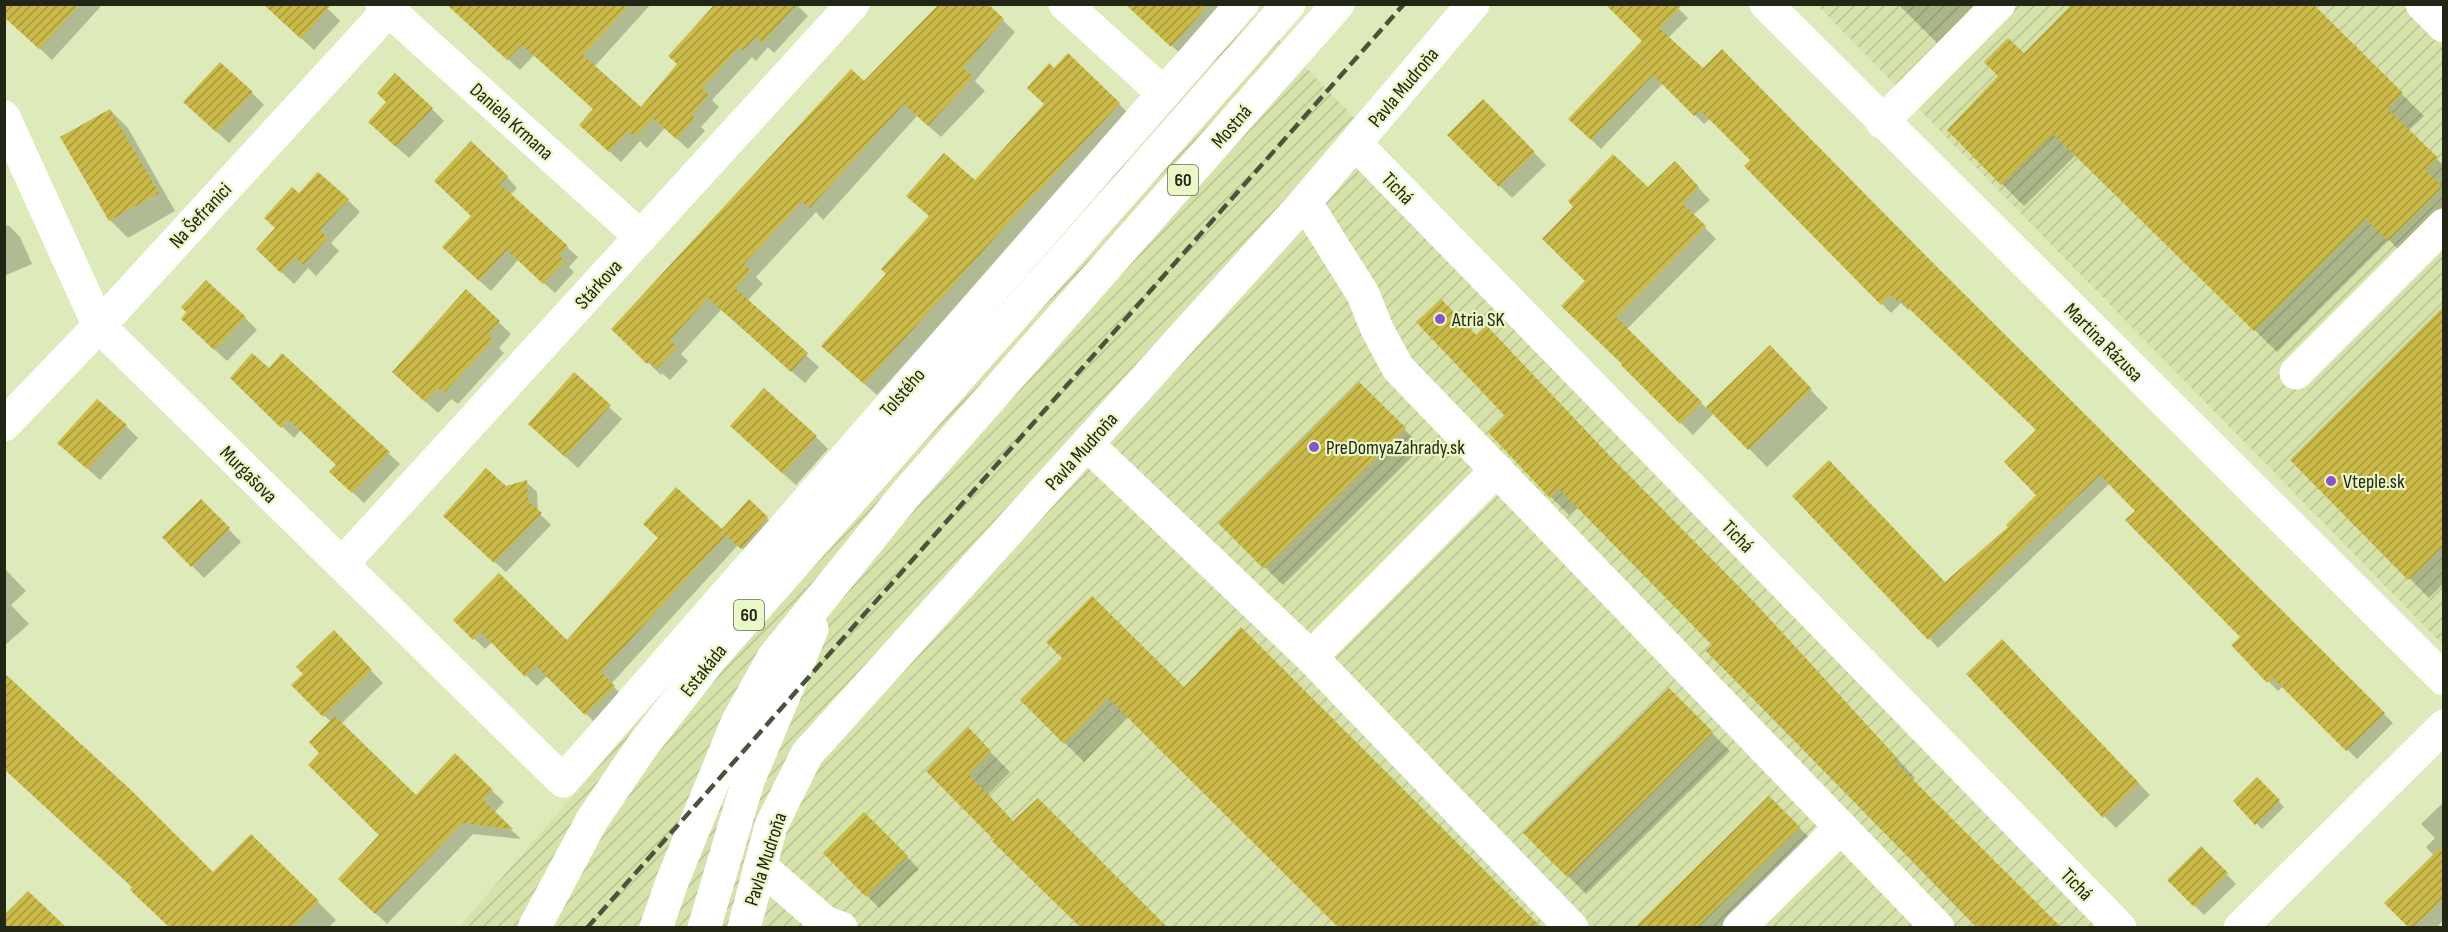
<svg xmlns="http://www.w3.org/2000/svg" width="2448" height="932" font-family="'Sofia Sans Condensed',sans-serif">
  <style>
    .industrial { fill: url(#industrial-furrows) }
    .shadow { fill: #0003 }
    .building { fill: url(#building-hatch) }
    .lines { fill: none; stroke-linecap: round; stroke-linejoin: round }
    .minor { stroke: #fff; stroke-width: 33 }
    .major { stroke: #fff; stroke-width: 33 }
    .rail { stroke: #4d533a; stroke-width: 4.5; stroke-dasharray: 12 6; stroke-linecap: butt }
    .poi-dot { fill: #8654cc; stroke: #eaf8c7; stroke-width: 2 }
    .labels { text-anchor: middle; stroke-width: 4.5; stroke-linejoin: round; paint-order: stroke }
    .shield { fill: #eaf8c7; stroke: #5e654a; stroke-width: 1.5 }
    .shield-label { font-size: 18px; font-weight: bold; fill: #222614 }
    .street-label { font-size: 20px; fill: #222614; stroke: #eaf8c7 }
    .poi-label { font-size: 20px; fill: #222614; stroke: #eaf8c7; text-anchor: start }
  </style>
  <defs>
    <pattern id="industrial-furrows" width="10" height="10" patternUnits="userSpaceOnUse" patternTransform="scale(1.5)"><rect width="10" height="10" fill="#d5e3ab"/><path d="M-1 1l2-2M0 10L10 0M9 11l2-2" fill="none" stroke="#b7c392"/></pattern>
    <pattern id="building-hatch" width="6" height="6" patternUnits="userSpaceOnUse" patternTransform="scale(1.5)"><rect width="6" height="6" fill="#ccba48"/><path d="M-1 1l2-2M0 6l6-6M5 7l2-2" fill="none" stroke="#a5973b"/></pattern>
  </defs>
  <rect width="100%" height="100%" fill="#ddeaba"/>
  <g class="industrial">
    <polygon points="1817,5 2443,5 2443,645"/>
    <polygon points="1254,14 2136,927 458,928"/>
  </g>
  <g class="shadow">
    <polygon points="15,4 103,4 52,60 17,27"/>
    <polygon points="323,4 340,21 314,50 277,16"/>
    <polygon points="459,4 651,4 594,67 641,109 678,65 718,4 799,4 798,6 808,16 774,53 768,47 756,61 752,57 712,100 719,107 701,127 705,131 688,149 665,128 647,148 640,141 621,162 593,136 595,110 534,55 520,70 465,21"/>
    <polygon points="986,4 1015,32 975,81 985,91 941,137 917,116 823,220 816,212 756,277 763,284 747,301 819,367 805,383 721,310 681,354 688,361 670,380 662,373 661,375 626,342 865,83"/>
    <polygon points="1127,4 1236,4 1186,59"/>
    <polygon points="1674,4 1688,18 1668,38 1941,274 2393,723 2357,759 2283,686 2278,691 2233,645 2242,637 2137,511 2110,483 1938,648 1929,638 1945,584 2010,527 2038,495 2038,430 1910,308 1908,310 1901,303 1891,313 1746,166 1752,160 1711,118 1704,124 1663,83 1601,149 1570,119 1644,41"/>
    <polygon points="1898,4 1975,4 1937,43"/>
    <polygon points="2311,4 2424,116 2408,131 2444,166 2444,230 2411,262 2389,240 2277,352 2076,155 2024,206 1949,130 2024,55"/>
    <polygon points="252,93 264,105 229,143 197,114"/>
    <polygon points="1483,101 1546,165 1512,198 1449,135"/>
    <polygon points="388,102 432,109 444,121 409,158 382,134"/>
    <polygon points="1119,104 1131,116 1049,203 877,395 835,358 975,182"/>
    <polygon points="110,110 128,128 175,211 128,238 110,220"/>
    <polygon points="1686,175 1710,200 1693,215 1716,239 1627,329 1706,408 1770,348 1828,408 1767,467 1714,413 1693,435 1623,365 1587,281 1648,190"/>
    <polygon points="507,177 517,188 510,195 578,257 569,267 574,272 555,293 518,260 491,291 454,258 472,216 446,191"/>
    <polygon points="299,195 348,200 360,212 331,243 339,251 316,276 308,268 294,284 270,261 277,229"/>
    <polygon points="8,225 20,237 32,264 4,276 4,227"/>
    <polygon points="466,291 511,334 499,348 504,353 458,404 451,399 438,413 406,384"/>
    <polygon points="2444,308 2444,583 2429,598 2292,460"/>
    <polygon points="245,318 257,330 227,361 195,331"/>
    <polygon points="1459,319 1626,475 1773,623 1915,778 1912,781 2059,928 1977,928 1708,651 1714,645 1578,507 1569,515 1551,497 1507,416"/>
    <polygon points="282,355 400,464 364,503 343,483 338,465 301,430 294,438 232,377 269,370"/>
    <polygon points="574,375 622,419 578,468 542,436"/>
    <polygon points="1359,384 1422,447 1283,585 1220,523"/>
    <polygon points="126,426 138,438 100,480 72,455"/>
    <polygon points="816,437 828,449 796,485 744,438"/>
    <polygon points="526,482 537,492 538,512 551,525 506,572 456,527 505,487"/>
    <polygon points="201,501 241,542 204,578 164,537"/>
    <polygon points="749,501 778,529 753,559 738,545 611,684 625,698 597,725 548,675 537,686 492,642 485,649 455,620 567,642 722,531"/>
    <polygon points="4,568 26,591 11,605 29,624 4,646"/>
    <polygon points="1241,629 1539,928 1340,928 1128,716 1084,762 1022,700 1184,689"/>
    <polygon points="334,633 383,683 341,724 416,797 455,756 504,802 494,813 521,839 473,834 387,924 340,879 381,835 321,753 331,722 294,685 305,674"/>
    <polygon points="2014,653 2150,795 2116,828 2104,816"/>
    <polygon points="4,673 131,792 213,874 251,836 336,920 328,928 171,928 133,888 4,768"/>
    <polygon points="1669,690 1730,751 1586,894 1525,833"/>
    <polygon points="968,729 1010,772 988,795 1014,823 1038,800 1165,928 1082,928 995,841 996,840 928,771"/>
    <polygon points="2257,779 2284,807 2262,829 2235,801"/>
    <polygon points="1769,798 1817,845 1733,928 1637,928"/>
    <polygon points="2444,802 2444,920 2436,928 2410,928 2386,903 2434,856 2426,847 2435,838 2421,824"/>
    <polygon points="864,814 919,869 879,908 825,853"/>
    <polygon points="2201,848 2236,884 2204,915 2169,880"/>
    <polygon points="28,893 64,928 4,928 4,918"/>
  </g>
  <g class="building">
    <polygon points="4,4 80,4 39,49 4,17"/>
    <polygon points="263,4 332,4 301,39"/>
    <polygon points="446,4 630,4 583,55 641,107 677,64 668,56 715,4 797,4 762,43 756,37 743,51 740,47 702,88 709,95 691,115 695,118 676,139 653,118 635,137 628,131 609,152 579,125 593,109 522,45 507,60"/>
    <polygon points="939,4 988,4 1004,19 963,68 973,77 928,126 904,104 810,208 802,201 744,264 751,270 735,288 808,353 791,372 708,298 670,340 677,347 657,369 649,362 647,364 611,329 851,69 864,81"/>
    <polygon points="1125,4 1209,4 1171,47"/>
    <polygon points="1605,4 1683,4 1659,28 1703,68 1722,49 1935,265 2385,713 2346,751 2273,678 2267,683 2231,645 2240,637 2125,520 2135,511 2100,475 1928,640 1792,496 1829,460 1945,582 2008,527 2006,525 2036,495 2004,462 2036,430 1900,300 1898,302 1890,295 1881,305 1744,166 1750,160 1700,110 1694,116 1653,75 1591,140 1568,119 1642,41"/>
    <polygon points="2072,4 2313,4 2403,93 2387,108 2438,158 2426,170 2442,187 2388,241 2366,219 2254,331 2053,134 2001,185 1947,130 1998,76 1984,62 2008,38 2024,53"/>
    <polygon points="1068,53 1120,103 1037,193 1036,192 864,384 821,346 886,274 881,269 929,216 906,196 944,153 975,180 1044,104 1027,88 1049,63 1054,68"/>
    <polygon points="220,62 253,92 216,132 183,102"/>
    <polygon points="395,73 433,108 396,147 368,122 386,102 377,93"/>
    <polygon points="1483,99 1535,152 1499,187 1447,135"/>
    <polygon points="110,109 159,193 109,221 60,137"/>
    <polygon points="471,141 508,176 500,184 568,246 559,256 565,261 543,284 507,250 479,281 442,247 471,216 434,181"/>
    <polygon points="1613,154 1648,187 1675,161 1699,187 1682,203 1706,226 1616,317 1702,402 1680,424 1621,365 1622,364 1561,306 1585,281 1542,239 1573,207 1568,201"/>
    <polygon points="318,172 349,199 320,230 328,238 303,265 295,257 281,273 256,249 275,228 264,218 292,187 299,193"/>
    <polygon points="206,280 246,317 214,350 181,319 186,312 181,307"/>
    <polygon points="466,289 500,321 488,335 493,340 444,393 438,388 425,402 392,372"/>
    <polygon points="1441,299 1476,335 1486,325 1608,454 1755,603 1897,758 1894,761 2061,927 1977,927 1706,651 1712,645 1559,489 1550,498 1488,432 1505,416 1416,322"/>
    <polygon points="2444,306 2444,545 2408,580 2290,460"/>
    <polygon points="1770,345 1812,389 1748,450 1706,407"/>
    <polygon points="252,353 269,368 282,353 390,452 352,493 329,472 336,465 289,420 281,428 230,378"/>
    <polygon points="574,372 611,405 565,457 528,424"/>
    <polygon points="1359,382 1406,428 1264,569 1218,523"/>
    <polygon points="764,388 817,436 783,474 730,426"/>
    <polygon points="97,399 127,425 87,469 57,443"/>
    <polygon points="486,468 506,486 527,480 528,501 542,513 494,563 443,516"/>
    <polygon points="676,487 722,529 749,499 768,517 741,549 726,535 601,672 615,686 585,715 536,666 525,677 481,632 473,640 453,620 499,573 567,640 658,538 643,524"/>
    <polygon points="201,499 230,528 191,567 162,537"/>
    <polygon points="1092,596 1184,687 1241,627 1541,927 1338,927 1108,698 1064,744 1020,700 1062,658 1046,642"/>
    <polygon points="334,630 372,670 323,717 291,685 303,674 296,667"/>
    <polygon points="2002,639 2139,783 2103,818 1966,674"/>
    <polygon points="4,673 132,791 213,872 251,834 319,901 293,927 169,927 130,890 132,887 4,769"/>
    <polygon points="1669,688 1713,732 1567,877 1523,833"/>
    <polygon points="335,716 416,795 455,753 493,790 483,800 513,829 462,823 375,914 338,879 379,835 308,765 319,753 309,742"/>
    <polygon points="968,727 991,751 969,774 1013,821 1038,798 1167,927 1080,927 992,841 994,840 926,771"/>
    <polygon points="2257,777 2280,800 2255,825 2233,801"/>
    <polygon points="1769,796 1800,827 1697,927 1635,927"/>
    <polygon points="864,812 908,856 866,897 823,853"/>
    <polygon points="2444,844 2444,898 2413,927 2408,927 2384,903"/>
    <polygon points="2201,846 2228,873 2194,907 2167,880"/>
    <polygon points="28,891 66,927 4,927 4,915"/>
  </g>
  <g class="lines">
    <g class="minor">
      <polyline points="382,4 641,237"/>
      <polyline points="1065,4 1163,93"/>
      <polyline points="1766,4 2444,679"/>
      <polyline points="2422,4 2444,26"/>
      <polyline points="4,117 99,326 563,781 1242,4"/>
      <polyline points="1882,122 1999,4"/>
      <polyline points="1356,144 2120,928"/>
      <polyline points="1305,202 1363,294 1377,329 1398,368 1938,928"/>
      <polyline points="2296,373 2444,225"/>
      <polyline points="4,425 99,326 394,4"/>
      <polyline points="1088,445 1311,657 1572,928"/>
      <polyline points="342,564 853,4"/>
      <polyline points="1311,657 1497,470"/>
      <polyline points="760,866 826,923 841,928"/>
      <polyline points="744,928 771,826 807,754 1305,202 1473,4"/>
      <polyline points="1739,928 1841,827"/>
      <polyline points="2240,928 2444,726"/>
    </g>
    <g class="major">
      <polyline points="534,928 592,820 643,745 711,658 1289,4"/>
      <polyline points="656,928 672,882 737,723 773,658 905,495 1338,4"/>
      <polyline points="704,928 748,781 812,629"/>
    </g>
    <polyline class="rail" points="587,928 1404,4"/>
  </g>
  <g class="poi-dot">
    <circle cx="1440" cy="319" r="6"/>
    <circle cx="1314" cy="447" r="6"/>
    <circle cx="2331" cy="481" r="6"/>
  </g>
  <g class="labels">
    <g class="shield">
      <rect x="1168" y="165" width="30" height="30" rx="4.5"/>
      <rect x="734" y="600" width="30" height="30" rx="4.5"/>
    </g>
    <g class="shield-label">
      <text x="1183" y="186">60</text>
      <text x="749" y="621">60</text>
    </g>
    <g class="street-label">
      <text transform="translate(1403 87) rotate(-50)" y="7">Pavla Mudroňa</text>
      <text transform="translate(512 121) rotate(42)" y="7">Daniela Krmana</text>
      <text transform="translate(1231 126) rotate(-49)" y="7">Mostná</text>
      <text transform="translate(1398 188) rotate(46)" y="7">Tichá</text>
      <text transform="translate(200 215) rotate(-47)" y="7">Na Šefranici</text>
      <text transform="translate(598 284) rotate(-48)" y="7">Stárkova</text>
      <text transform="translate(2104 342) rotate(45)" y="7">Martina Rázusa</text>
      <text transform="translate(902 392) rotate(-49)" y="7">Tolstého</text>
      <text transform="translate(1081 451) rotate(-48)" y="7">Pavla Mudroňa</text>
      <text transform="translate(249 474) rotate(45)" y="7">Murgašova</text>
      <text transform="translate(1738 536) rotate(46)" y="7">Tichá</text>
      <text transform="translate(703 670) rotate(-51)" y="7">Estakáda</text>
      <text transform="translate(765 859) rotate(-72)" y="7">Pavla Mudroňa</text>
      <text transform="translate(2077 884) rotate(46)" y="7">Tichá</text>
    </g>
    <g class="poi-label">
      <text x="1452" y="326">Atria SK</text>
      <text x="1326" y="454">PreDomyaZahrady.sk</text>
      <text x="2343" y="488">Vteple.sk</text>
    </g>
  </g>
  <rect width="2448" height="932" fill="none" stroke="#222614" stroke-width="12"/>
</svg>
